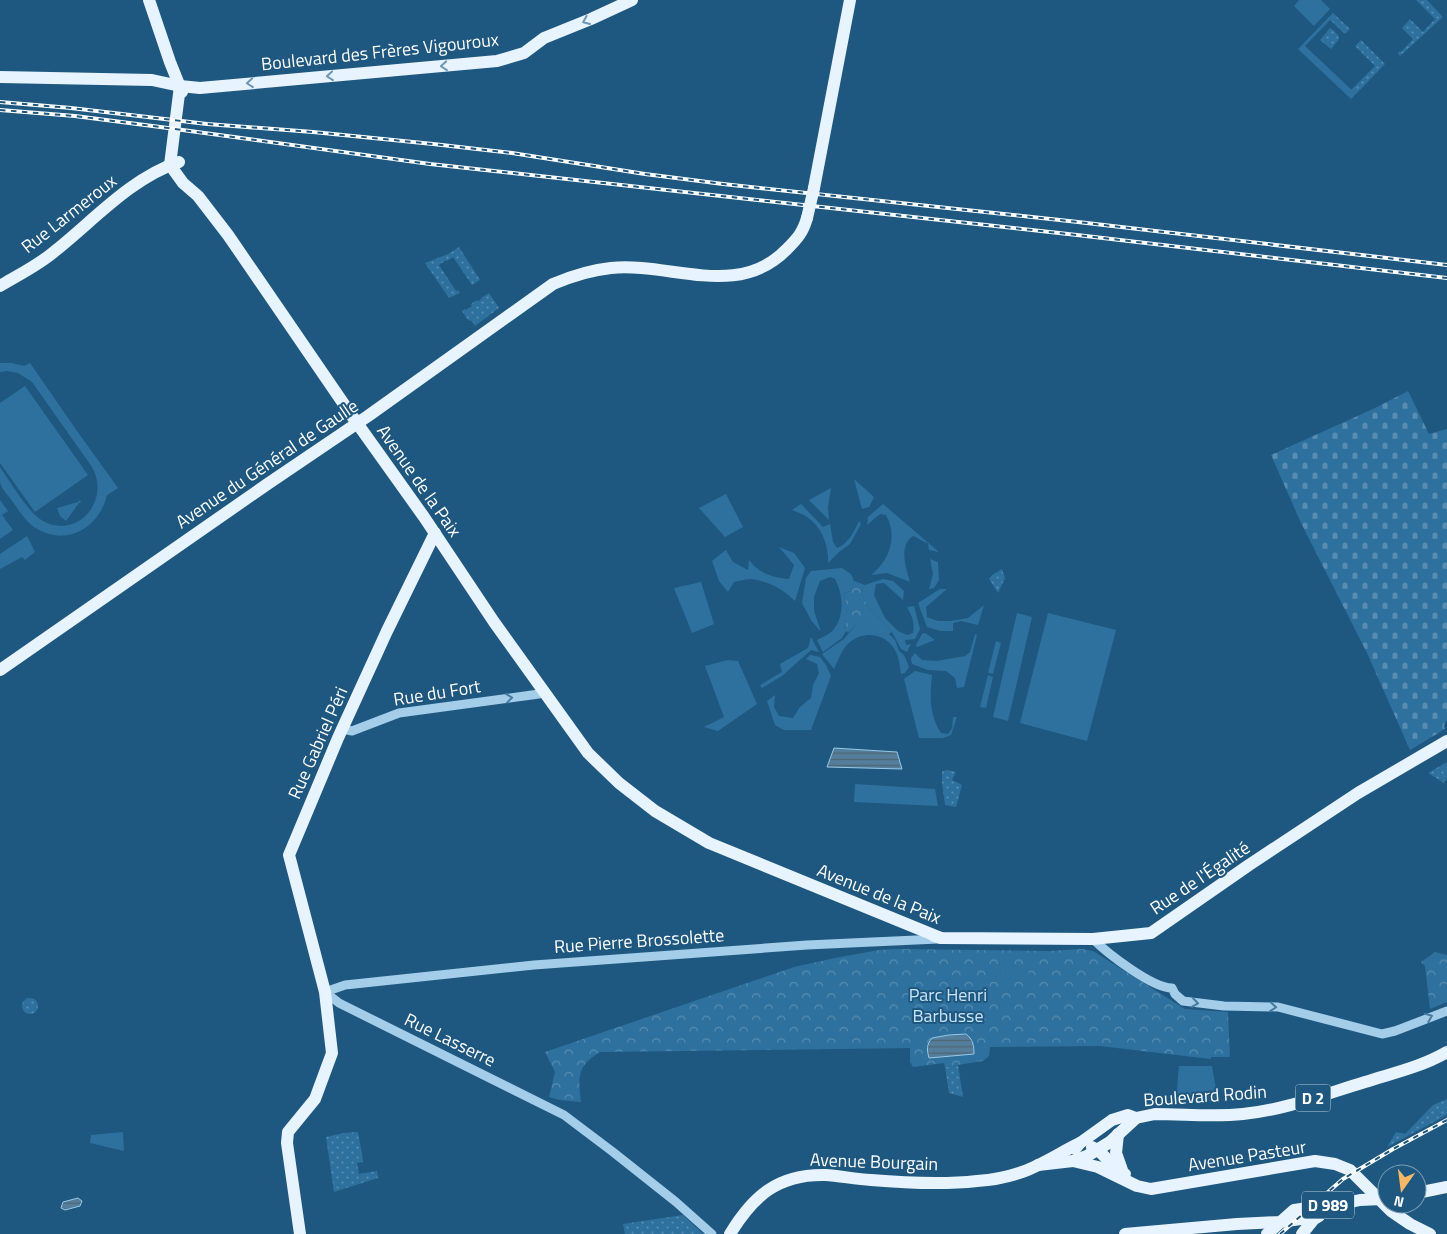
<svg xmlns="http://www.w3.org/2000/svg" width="1447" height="1234" font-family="'Titillium Web',sans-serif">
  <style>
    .grass { fill: url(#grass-dots) }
    .cemetery { fill: url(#cemetery-stones) }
    .park { fill: url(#park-crowns) }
    .garden { fill: #2e719e }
    .water { fill: url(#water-rules); stroke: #97caea }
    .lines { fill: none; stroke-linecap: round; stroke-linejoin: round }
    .minor { stroke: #a4cde9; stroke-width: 9 }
    .major { stroke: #e7f3fe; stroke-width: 12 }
    .rail-casing { stroke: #fff; stroke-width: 4 }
    .rail { stroke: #1e5881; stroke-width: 2; stroke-dasharray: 5.5; stroke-linecap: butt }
    .major-bridge { stroke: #e7f3fe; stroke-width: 12 }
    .oneway { stroke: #6e96b3 }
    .oneway2 { stroke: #467ba0 }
    .labels { text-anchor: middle; stroke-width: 4; stroke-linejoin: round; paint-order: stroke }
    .shield { fill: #1e5881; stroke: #bccdd9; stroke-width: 1 }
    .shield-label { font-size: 16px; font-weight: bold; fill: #fff }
    .street-label { font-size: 18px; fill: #fff; stroke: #1e5881 }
    .park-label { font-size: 18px; fill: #c8e4f7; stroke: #1e5881 }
  </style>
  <defs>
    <pattern id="grass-dots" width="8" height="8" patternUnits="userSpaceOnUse" patternTransform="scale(1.25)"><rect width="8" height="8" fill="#2e719e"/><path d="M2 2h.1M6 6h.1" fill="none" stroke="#588db1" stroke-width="1.8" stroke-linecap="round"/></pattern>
    <pattern id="cemetery-stones" width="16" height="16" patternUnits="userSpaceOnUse" patternTransform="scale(1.25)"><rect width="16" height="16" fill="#2e719e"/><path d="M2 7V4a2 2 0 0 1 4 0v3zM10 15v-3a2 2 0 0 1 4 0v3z" fill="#588db1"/></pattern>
    <pattern id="park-crowns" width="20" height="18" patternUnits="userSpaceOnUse" patternTransform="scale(1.25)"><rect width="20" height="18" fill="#2e719e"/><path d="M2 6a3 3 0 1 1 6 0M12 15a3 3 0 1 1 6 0" fill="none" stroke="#588db1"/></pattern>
    <pattern id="water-rules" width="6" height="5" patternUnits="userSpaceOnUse" patternTransform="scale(1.25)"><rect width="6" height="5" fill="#547e9b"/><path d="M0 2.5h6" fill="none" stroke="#506574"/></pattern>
  </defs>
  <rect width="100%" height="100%" fill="#1e5881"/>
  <g class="grass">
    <polygon points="1416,0 1427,0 1443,17 1400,56 1398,53 1400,51 1401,52 1413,39 1402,28 1410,19 1423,32 1435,19"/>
    <polygon points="1333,13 1350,29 1345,34 1330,20 1305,46 1303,44"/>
    <path d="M1330,28C1343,37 1340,39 1331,49L1320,40Z"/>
    <polygon points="1361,40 1385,64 1356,94 1351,90 1375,66 1355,46"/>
    <polygon points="459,247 480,280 472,285 453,257 447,261 446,260 439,265 456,291 458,290 460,293 449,298 425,263 448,254"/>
    <polygon points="489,293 499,308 475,326 472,321 468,320 462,311 465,309 466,310 472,306 471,304 477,300 478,301 482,299 481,298"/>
    <polygon points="1002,569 1005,578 998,593 989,579 992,575"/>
    <polygon points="1447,762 1447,778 1444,783 1428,773"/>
    <polygon points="948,770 956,772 952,780 962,785 956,807 945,805 942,783 942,771"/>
    <circle cx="30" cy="1006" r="8"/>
    <polygon points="958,1065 963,1097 949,1093 945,1067"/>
    <polygon points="1447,1099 1447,1115 1387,1147 1396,1132 1405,1134 1433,1105"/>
    <polygon points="358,1132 363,1160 363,1162 357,1163 359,1174 377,1171 378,1178 334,1192 326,1137 344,1133"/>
    <polygon points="683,1215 703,1234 625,1234 623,1224"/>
  </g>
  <polygon class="cemetery" points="1408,391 1429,434 1447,429 1447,721 1445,722 1444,726 1445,729 1410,750 1367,653 1301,523 1271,455 1373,409"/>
  <g class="park">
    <path d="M854,581L865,585L861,592L869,608L892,632L889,634L857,623L849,632L844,631C847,618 847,606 844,593L851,591Z"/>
    <path d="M895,949L1048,951L1082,949L1093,951L1185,1009L1228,1012L1230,1057H1211V1059L1100,1046L990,1047L989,1056L983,1061L945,1067L944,1063L913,1067L910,1062V1048L600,1052C577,1066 578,1077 581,1102L560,1100L549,1097L555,1072L545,1052L794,967L840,957L879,950Z"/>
    <polygon points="1435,952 1447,955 1447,1002 1430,1009 1425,966 1421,962"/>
  </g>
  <g class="garden">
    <polygon points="1299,0 1321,0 1330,9 1314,26 1294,6"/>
    <polygon points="1303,44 1356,94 1351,99 1298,49"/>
    <path d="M0,363H12L24,366L30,363L77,431L118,488L107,495C100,526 69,546 39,530C27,524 20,512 13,502C9,496 1,489 0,482C0,478 0,472 0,467C10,481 28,513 43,521C78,540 111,500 92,467L32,382L18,373L7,371L0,372Z"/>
    <polygon points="25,386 88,475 35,512 0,463 0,403"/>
    <polygon points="854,479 874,497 869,507 862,509"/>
    <polygon points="831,488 828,507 829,520 809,500"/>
    <polygon points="726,494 743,527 725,537 699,508"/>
    <polygon points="0,500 8,511 2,515 13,530 0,539"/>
    <polygon points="80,500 81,502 79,503 66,521 60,516 57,508 78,502"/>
    <path d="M801,504L823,527L830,524L833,542L837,548C848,544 854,532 859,521L861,524L850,544L839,552L828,563C829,546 822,527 807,517C803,514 797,512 792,510Z"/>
    <path d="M883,504L939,552L929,550L928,543C922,542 919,538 913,536C898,546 906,568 910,582L887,573L871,575C890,560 898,537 886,515L880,514L867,525L868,517Z"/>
    <polygon points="27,536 35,552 25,560 22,557 0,569 0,554"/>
    <path d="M779,547L794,553L805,568L795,601C783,589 768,581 751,579C746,579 739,581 734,582L728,592L719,581L712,561L726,550L733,562L748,570L749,560C760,574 772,577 789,579L794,565Z"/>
    <polygon points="930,559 938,562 939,580 934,588 929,589 933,574"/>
    <path d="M842,568L851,574L854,581L851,591L844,593C847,606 847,617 844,630L846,631L842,638L823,652L817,640C823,637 830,634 834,629C845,615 843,594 835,579L830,577L820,581L814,597V611L821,632L811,620L802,603L806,578L811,571Z"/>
    <path d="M883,579L893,581L904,591L903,600L884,583L876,584L874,595L885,618L898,631L907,635L913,633C915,623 912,616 907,607L914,606L920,629L915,639L905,640L906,645L911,644L907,652L901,649L892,632L869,608L861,592L865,585Z"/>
    <polygon points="701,582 714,624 692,633 674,588"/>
    <polygon points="940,589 947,589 926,607 927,617 938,621 951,621 968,618 984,605 978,625 961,621 953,623 953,631 941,631 927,627 918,603"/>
    <polygon points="1017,613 1032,617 1008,721 993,717"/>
    <polygon points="1048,613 1116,630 1087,741 1020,723"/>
    <path d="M866,619L878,623L895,640L899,651L904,655L909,667L905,673L901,674C900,666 899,657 895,650C886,634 865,630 850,642C842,648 838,661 834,669L822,654L844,639L857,623Z"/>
    <polygon points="925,633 935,640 917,647 916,645 922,634"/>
    <polygon points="975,634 977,635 964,687 957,688 955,678 946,671 928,670 912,664 911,658 915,653 922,660 936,661 965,656 970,652"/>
    <polygon points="811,637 819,652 811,650 782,676 762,688 760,685 782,672 780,664 808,648"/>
    <polygon points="996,641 1001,643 993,674 988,673"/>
    <polygon points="810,655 820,657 826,665 831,676 811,730 784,730 775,725 767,701 775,695 774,707 779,716 793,718 800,707 811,698 813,685 819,673 817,664 806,659"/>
    <polygon points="728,660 738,661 757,704 718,731 704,727 724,717 705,666"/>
    <path d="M915,671L932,675C930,696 929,714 941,733L948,734L952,728L953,717H957L951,735L943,738H919L904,679Z"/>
    <polygon points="988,675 993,677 986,708 980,707"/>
    <polygon points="855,784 935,789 938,806 854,802"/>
    <polygon points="1003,965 1029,967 1027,981 1002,978"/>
    <polygon points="1179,1066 1212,1066 1218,1101 1176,1100"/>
    <polygon points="123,1132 124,1151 90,1143 91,1135"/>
  </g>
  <g class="water">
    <polygon points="834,748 897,752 902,769 827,767"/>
    <path d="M966,1034C973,1039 974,1046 974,1054L929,1058C927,1050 926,1045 932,1038L949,1035Z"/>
    <polygon points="78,1198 82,1201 80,1206 65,1210 61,1208 63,1202"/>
  </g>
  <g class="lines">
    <g class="minor">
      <polyline points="343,729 352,731 399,713 539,694"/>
      <path d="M1093,939C1107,953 1152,988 1172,988L1175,994L1183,1001L1224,1006L1278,1007L1382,1034L1395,1031L1447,1011"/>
      <polyline points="325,992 345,985 534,965 807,945 938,939"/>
      <polyline points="325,992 339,1003 564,1115 613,1152 676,1202 712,1234"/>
    </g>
    <g class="major">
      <polyline points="149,0 170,62 182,92"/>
      <polyline points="0,77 152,80 180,86 200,88 497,61 524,53 544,38 591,19 632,0"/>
      <polyline points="180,86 170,165 183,183 198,196 228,235 352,416 424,517 494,622 588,753 619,783 655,811 709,843 941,938"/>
      <polyline points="814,188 850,0"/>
      <path d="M0,286C18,275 39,265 55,251C94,220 131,178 179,162"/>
      <path d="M0,670L269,483L368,416L553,284C572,276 591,270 611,268C671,262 738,300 787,249C798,238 803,232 807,218"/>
      <polyline points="934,936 941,938 1093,939 1151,933 1249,865 1358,793 1447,741"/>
      <polyline points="1118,1134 1116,1153 1122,1170"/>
      <polyline points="1092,1147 1098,1150 1119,1171 1125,1174"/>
      <polyline points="1075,1149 1080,1143 1112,1120 1128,1115 1136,1118"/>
      <polyline points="1073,1161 1098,1167 1137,1186 1151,1189 1315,1161 1335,1164 1350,1170 1391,1211 1410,1224 1430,1234"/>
      <path d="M1038,1165L1073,1161L1087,1156L1110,1142L1136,1118L1155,1114C1185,1114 1214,1117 1243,1114C1285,1110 1325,1094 1365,1082C1393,1073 1421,1067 1447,1052"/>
      <polyline points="1417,1193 1447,1187"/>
      <polyline points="300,1234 287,1143 288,1132 315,1099 332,1053 325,992 289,855 338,738 387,631 435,533"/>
      <path d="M730,1234C753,1196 778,1174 825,1175C840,1176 855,1179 871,1180C906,1183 942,1185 977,1181C992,1180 1008,1177 1022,1172C1042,1165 1061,1152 1080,1143"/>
      <polyline points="1125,1234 1237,1224 1279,1222 1308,1218 1336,1208 1346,1203 1360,1200 1382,1199"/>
      <polyline points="1267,1234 1294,1210 1329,1205"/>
      <polyline points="1302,1234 1314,1219 1319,1216"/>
    </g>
    <defs>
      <g id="rail">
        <polyline points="0,102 71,108 207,124 313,132 433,144 512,153 645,174 723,184 1078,222 1447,265"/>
        <polyline points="0,110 75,116 168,128 430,164 1077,235 1447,278"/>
        <polyline points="1280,1234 1343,1179 1393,1149 1447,1120"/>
      </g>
    </defs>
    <use href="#rail" class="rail-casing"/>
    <use href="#rail" class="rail"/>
    <polyline class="major-bridge" points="807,218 814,188"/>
  </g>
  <defs><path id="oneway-chevron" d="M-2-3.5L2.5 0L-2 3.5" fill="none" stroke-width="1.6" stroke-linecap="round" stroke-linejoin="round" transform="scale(1.25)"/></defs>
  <g class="oneway">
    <use href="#oneway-chevron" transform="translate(586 21) rotate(157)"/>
    <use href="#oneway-chevron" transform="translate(444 66) rotate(175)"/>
    <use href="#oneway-chevron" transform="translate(330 76) rotate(175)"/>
    <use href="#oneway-chevron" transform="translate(250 83) rotate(175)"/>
  </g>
  <g class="oneway2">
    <use href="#oneway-chevron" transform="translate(509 698) rotate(-7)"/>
    <use href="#oneway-chevron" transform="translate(1195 1003) rotate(8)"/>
    <use href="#oneway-chevron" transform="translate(1273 1007) rotate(5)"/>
    <use href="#oneway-chevron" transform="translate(1429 1017) rotate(-22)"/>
  </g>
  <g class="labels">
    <g class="shield">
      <rect x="1295.5" y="1084.5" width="35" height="27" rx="4"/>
      <rect x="1302" y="1191.5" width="52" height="27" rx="4"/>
    </g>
    <g class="shield-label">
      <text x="1313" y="1104">D 2</text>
      <text x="1328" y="1211">D 989</text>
    </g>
    <g class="street-label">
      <text transform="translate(380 52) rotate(-6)" y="6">Boulevard des Frères Vigouroux</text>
      <text transform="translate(69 214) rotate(-38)" y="6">Rue Larmeroux</text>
      <text transform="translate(267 464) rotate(-34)" y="6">Avenue du Général de Gaulle</text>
      <text transform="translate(419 481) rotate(55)" y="6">Avenue de la Paix</text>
      <text transform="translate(437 693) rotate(-9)" y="6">Rue du Fort</text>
      <text transform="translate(318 743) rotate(-66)" y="6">Rue Gabriel Péri</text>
      <text transform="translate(1200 878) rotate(-34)" y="6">Rue de l'Égalité</text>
      <text transform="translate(879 894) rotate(22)" y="6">Avenue de la Paix</text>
      <text transform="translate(639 941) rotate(-4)" y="6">Rue Pierre Brossolette</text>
      <text transform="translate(450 1040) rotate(26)" y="6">Rue Lasserre</text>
      <text transform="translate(1205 1096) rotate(-4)" y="6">Boulevard Rodin</text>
      <text transform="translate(1247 1156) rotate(-9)" y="6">Avenue Pasteur</text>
      <text transform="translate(874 1162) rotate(2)" y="6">Avenue Bourgain</text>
    </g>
    <g class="park-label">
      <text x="948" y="1001">Parc Henri<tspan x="948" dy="21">Barbusse</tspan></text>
    </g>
  </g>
  <g transform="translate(1402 1189) rotate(194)"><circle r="24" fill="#1e5881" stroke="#789bb3"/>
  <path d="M0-4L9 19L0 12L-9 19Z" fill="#f7b763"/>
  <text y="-8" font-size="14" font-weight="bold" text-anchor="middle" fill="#ffffff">N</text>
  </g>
</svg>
